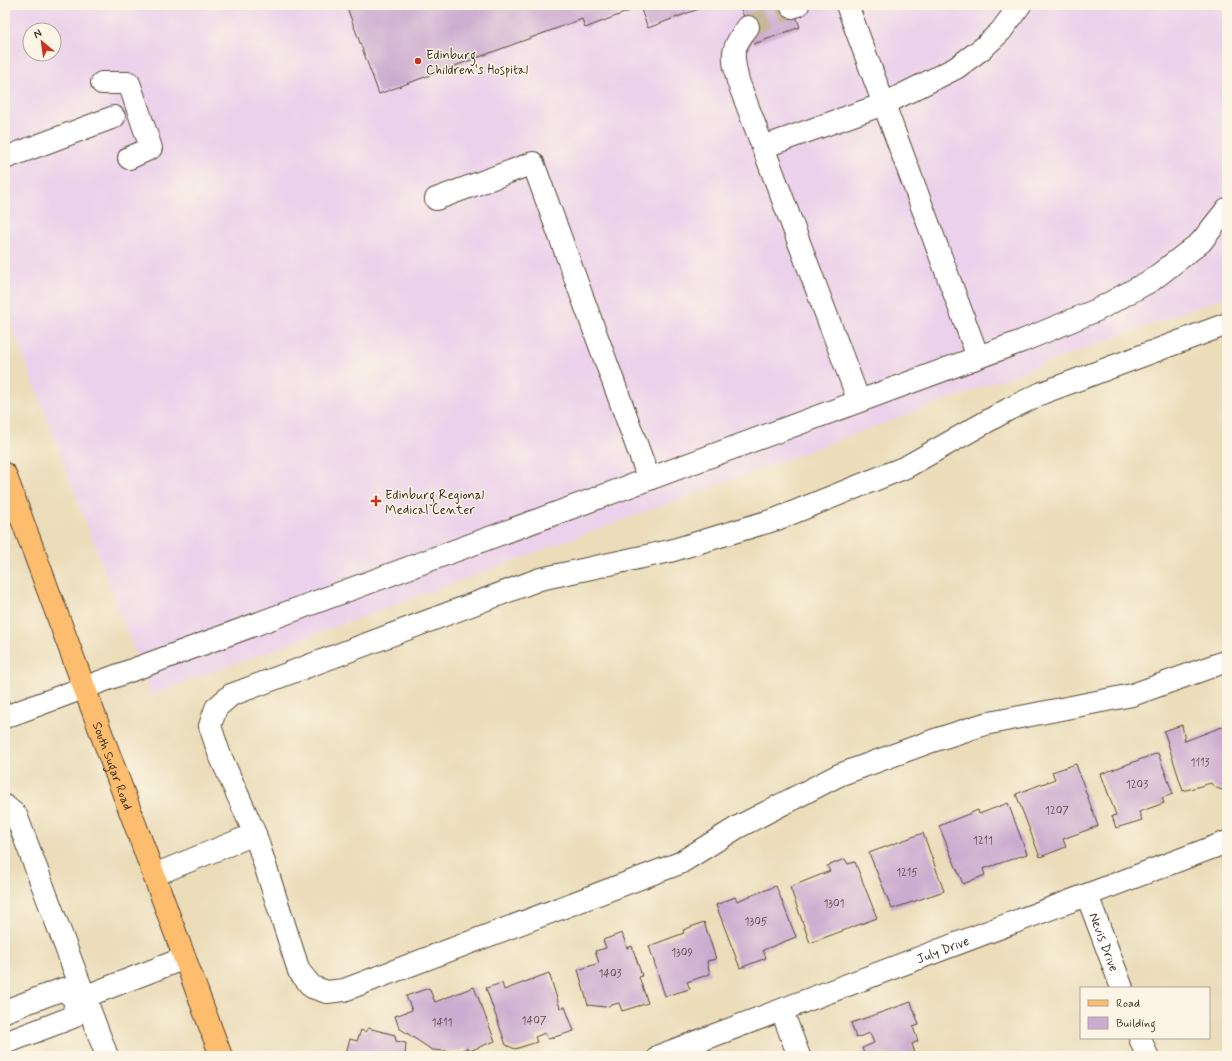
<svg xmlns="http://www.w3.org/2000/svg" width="1232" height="1061" font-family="Mynerve,sans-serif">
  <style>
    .built { fill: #ebd1eb; fill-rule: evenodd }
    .building { fill: #ccabd0 }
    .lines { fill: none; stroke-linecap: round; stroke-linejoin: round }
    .minor-tunnel { stroke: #c8b99b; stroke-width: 22; stroke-dasharray: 22 11; stroke-linecap: butt }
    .minor-casing { stroke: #554535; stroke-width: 24 }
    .major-casing { stroke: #554535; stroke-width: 24 }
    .minor { stroke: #fff; stroke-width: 22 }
    .major { stroke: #fcbd6e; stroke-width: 22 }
    .poi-dot { fill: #c8321e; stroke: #fcf5e5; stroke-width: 1.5 }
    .labels { text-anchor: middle; stroke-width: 3; stroke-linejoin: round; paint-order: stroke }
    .number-label { font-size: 11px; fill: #5f4a4a }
    .poi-label { font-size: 13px; fill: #3b2a1e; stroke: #fcf5e5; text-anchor: start }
    .street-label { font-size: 13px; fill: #3b2a1e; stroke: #fcf5e5 }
  </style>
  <rect width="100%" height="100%" fill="#fcf5e5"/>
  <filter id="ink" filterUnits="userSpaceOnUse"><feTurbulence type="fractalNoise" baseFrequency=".025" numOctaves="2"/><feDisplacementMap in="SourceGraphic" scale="8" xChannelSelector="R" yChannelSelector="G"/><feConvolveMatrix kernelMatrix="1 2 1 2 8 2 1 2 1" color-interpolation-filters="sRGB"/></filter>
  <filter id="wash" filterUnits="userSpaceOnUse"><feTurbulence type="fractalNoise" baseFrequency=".012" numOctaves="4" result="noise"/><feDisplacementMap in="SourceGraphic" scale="16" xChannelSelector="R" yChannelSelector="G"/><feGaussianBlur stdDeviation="0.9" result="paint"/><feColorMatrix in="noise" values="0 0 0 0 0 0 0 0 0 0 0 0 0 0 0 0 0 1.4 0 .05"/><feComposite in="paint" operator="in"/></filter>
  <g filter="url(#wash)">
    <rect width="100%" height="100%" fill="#ebddba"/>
    <path class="built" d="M5,5H1227V296L151,695L5,307ZM30,30H54V54H30Z"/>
    <g id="blocks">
      <g class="building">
        <polygon points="346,5 709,5 648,28 640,7 585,28 582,19 379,94"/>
        <polygon points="746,5 792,5 800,27 754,44 741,9 747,7"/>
        <polygon points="1182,725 1185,741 1227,725 1227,788 1222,790 1214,787 1211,783 1183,791 1164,731"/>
        <polygon points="1158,753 1173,794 1162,798 1164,803 1139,812 1142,820 1116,828 1112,816 1116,815 1101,774"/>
        <polygon points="1076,764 1098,826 1063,839 1066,847 1040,857 1016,794 1055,779 1052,772"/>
        <polygon points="1008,803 1027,854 983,869 985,875 963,884 939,826 978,810 979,814"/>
        <polygon points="923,833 944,891 892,909 869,853"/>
        <polygon points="845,859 848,864 855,862 877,918 810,943 790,887 830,871 827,866"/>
        <polygon points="776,886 796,937 763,950 766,958 740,968 716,905 735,897 737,901"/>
        <polygon points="704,922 716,959 707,961 710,974 687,982 690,989 665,996 649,946 684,933 683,930"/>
        <polygon points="622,933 627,948 632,946 642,976 639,977 648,1003 622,1011 619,1003 605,1007 588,1005 578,970 599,963 595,951 606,948 603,940"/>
        <polygon points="549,973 560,1008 565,1007 574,1031 548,1039 545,1033 535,1037 537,1042 515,1049 506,1045 486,988 502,983 504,990"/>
        <polygon points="474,987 495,1041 469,1051 467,1048 457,1052 432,1050 399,1028 395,1016 412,1010 406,996 429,988 435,1002"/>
        <polygon points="911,1002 919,1025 913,1027 918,1041 912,1044 916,1056 865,1056 862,1048 874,1043 870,1033 856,1038 851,1023"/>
        <polygon points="368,1028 395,1035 396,1041 406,1043 405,1056 345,1056 350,1039 357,1041 361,1030 365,1032"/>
      </g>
    </g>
  </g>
  <g filter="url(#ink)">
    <use href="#blocks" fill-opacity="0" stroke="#554535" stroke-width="1"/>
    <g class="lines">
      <polyline class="minor-tunnel" points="748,27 792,7"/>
      <defs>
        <g id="minor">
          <polyline points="847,5 978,357"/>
          <polyline points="792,7 798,5"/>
          <path d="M748,27C730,49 732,55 738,81L859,401"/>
          <polyline points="102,83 129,83 151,148 129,158"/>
          <polyline points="763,147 884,104 956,68 983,48 1001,31 1020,5"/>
          <polyline points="5,158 114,117"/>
          <polyline points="436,199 533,163 649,479"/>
          <polyline points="1227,324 1042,393 1009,409 906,467 777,519 670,551 540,579 231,695 216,708 210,726 219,753 255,834 299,971 312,987 327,992 344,990 680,863 738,827 839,775 932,741 985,724 1132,695 1227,661"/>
          <polyline points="5,717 1022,341 1097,310 1152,280 1201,242 1227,209"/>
          <polyline points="5,806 16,815 107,1056"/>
          <polyline points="154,875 255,834"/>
          <path id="s1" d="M1087,895L1122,988"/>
          <polyline points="76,1000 185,958"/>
          <polyline points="5,1011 63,989 76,1000"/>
          <polyline points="782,1011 799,1056"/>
          <polyline points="1140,1038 1147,1056"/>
          <polyline points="5,1043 73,1017 76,1000"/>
          <path id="s2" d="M659,1056L1227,842"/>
        </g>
        <g id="major">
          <path id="s3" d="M5,474L221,1056"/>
        </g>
      </defs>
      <use href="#minor" class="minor-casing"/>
      <use href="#major" class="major-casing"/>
      <use href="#minor" class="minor"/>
      <use href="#major" class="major"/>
    </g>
  </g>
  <g class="poi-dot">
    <circle cx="418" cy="61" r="4"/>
    <path d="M374 495h4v4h4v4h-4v4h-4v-4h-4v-4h4z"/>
  </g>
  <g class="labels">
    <g class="number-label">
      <text x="1200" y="766">1113</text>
      <text x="1137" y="788">1203</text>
      <text x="1057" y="814">1207</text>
      <text x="983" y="844">1211</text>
      <text x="907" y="876">1215</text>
      <text x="834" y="907">1301</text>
      <text x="756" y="925">1305</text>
      <text x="682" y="956">1309</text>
      <text x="610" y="977">1403</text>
      <text x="534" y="1024">1407</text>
      <text x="442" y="1026">1411</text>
    </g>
    <g class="poi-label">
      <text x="426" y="59">Edinburg<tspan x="426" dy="15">Children's Hospital</tspan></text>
      <text x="385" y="499">Edinburg Regional<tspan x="385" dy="15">Medical Center</tspan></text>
    </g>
    <g class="street-label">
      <text dy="5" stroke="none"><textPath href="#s3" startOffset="311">South Sugar Road</textPath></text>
      <text dy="5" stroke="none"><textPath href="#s1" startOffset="50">Nevis Drive</textPath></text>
      <text dy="5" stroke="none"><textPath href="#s2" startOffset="303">July Drive</textPath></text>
    </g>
  </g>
  <rect width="1232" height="1061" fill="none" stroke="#fcf5e5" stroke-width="20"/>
  <rect x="1080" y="987" width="130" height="52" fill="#fcf5e5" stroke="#afa495"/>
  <rect x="1088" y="1000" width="20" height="6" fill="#fcbd6e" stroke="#afa495"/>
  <text x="1116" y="1007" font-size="12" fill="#3b2a1e">Road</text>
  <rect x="1088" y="1017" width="20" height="12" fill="#ccabd0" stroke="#afa495"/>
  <text x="1116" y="1027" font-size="12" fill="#3b2a1e">Building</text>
  <g transform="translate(42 42) rotate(331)"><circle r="19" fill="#fcf5e5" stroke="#afa495"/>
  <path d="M0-3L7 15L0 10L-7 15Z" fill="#c8321e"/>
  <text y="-6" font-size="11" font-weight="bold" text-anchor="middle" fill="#3b2a1e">N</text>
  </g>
</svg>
